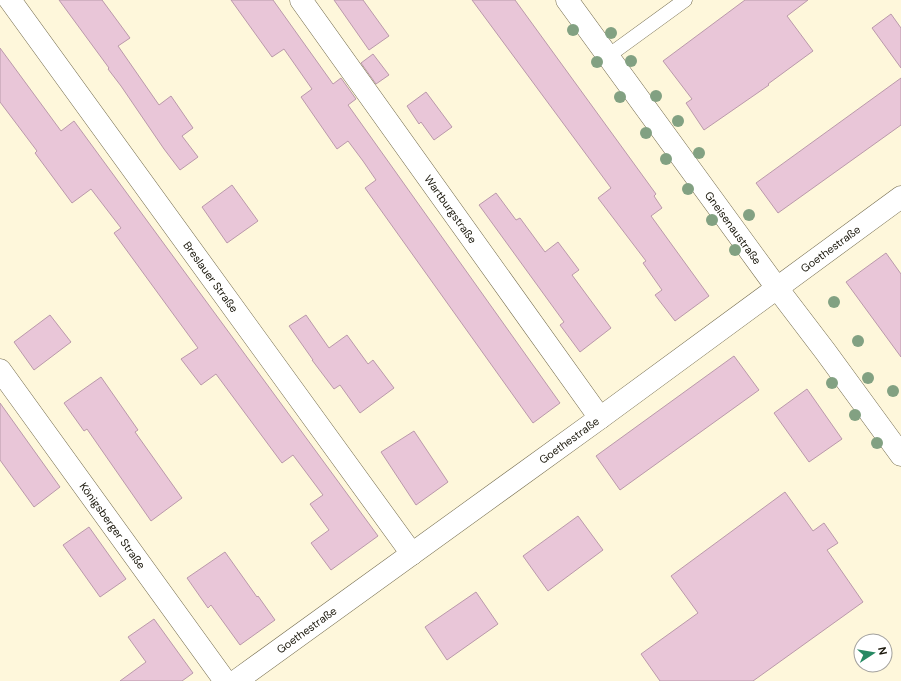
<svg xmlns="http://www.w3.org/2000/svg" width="901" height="681" font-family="'DM Sans',sans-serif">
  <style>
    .building { fill: #e9c6d8; stroke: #ba99aa }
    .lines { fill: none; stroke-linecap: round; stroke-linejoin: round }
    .lane-casing { stroke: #726a4c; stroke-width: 15 }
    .street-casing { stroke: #726a4c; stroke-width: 23 }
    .lane { stroke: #fff; stroke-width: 14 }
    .street { stroke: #fff; stroke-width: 22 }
    .tree { fill: #82a182 }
    .labels { text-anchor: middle; stroke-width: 4; stroke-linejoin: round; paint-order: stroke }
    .street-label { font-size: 11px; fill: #181509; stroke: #fff }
  </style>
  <rect width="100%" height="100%" fill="#fef7db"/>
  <g class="building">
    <polygon points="59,0 102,0 130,38 118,46 159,105 171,96 193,128 182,136 198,157 180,170 164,149 121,86 108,69 109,68"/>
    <polygon points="231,0 273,0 333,84 341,78 356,99 348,105 560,403 533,423 365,188 376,180 363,161 348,141 337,149 301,97 312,89 284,49 272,57"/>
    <polygon points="334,0 363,0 389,36 369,50"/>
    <polygon points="472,0 515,0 656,194 654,196 662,208 651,216 709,296 675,321 655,295 662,290 643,263 646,261 598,198 611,188"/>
    <polygon points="745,0 808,0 787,16 813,51 768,84 769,85 704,130 686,103 692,99 663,61"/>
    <polygon points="891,14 901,28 901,68 872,28"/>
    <polygon points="0,48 61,131 74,121 378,536 331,570 311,543 329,530 310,504 323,495 293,455 282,463 216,374 201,385 181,359 198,348 114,233 121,228 91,189 72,203 35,153 37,151 0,102"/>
    <polygon points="373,54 389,75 376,84 361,63"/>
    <polygon points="901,78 901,125 778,213 756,183"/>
    <polygon points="426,92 452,127 434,140 421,122 419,124 407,106"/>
    <polygon points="232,185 258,221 227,243 202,207"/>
    <polygon points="496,193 516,220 520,218 545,252 558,242 579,270 572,275 611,328 580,352 560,325 564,322 479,205"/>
    <polygon points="886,253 901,274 901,357 846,282"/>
    <polygon points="50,315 71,342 34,370 14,342"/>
    <polygon points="306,315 329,348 347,335 368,364 373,360 394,388 360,413 340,385 334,389 312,360 313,360 289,326"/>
    <polygon points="734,356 759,390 620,490 596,456"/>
    <polygon points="101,377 138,430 135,432 182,498 151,521 87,429 84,431 64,403"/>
    <polygon points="807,389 842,439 809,462 774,413"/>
    <polygon points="0,403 60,487 34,507 0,460"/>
    <polygon points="414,431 448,482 416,505 381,452"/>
    <polygon points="785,492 813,531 824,523 838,543 827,550 863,602 753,681 660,681 641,654 698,613 671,576"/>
    <polygon points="578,516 603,550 548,591 523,556"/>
    <polygon points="89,527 126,579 100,597 63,545"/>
    <polygon points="225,552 257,597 258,596 275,620 240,645 211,605 208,608 187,578"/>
    <polygon points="476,592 498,624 447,660 425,627"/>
    <polygon points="154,619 193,673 182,681 120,681 146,662 128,637"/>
  </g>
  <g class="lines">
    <defs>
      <polyline id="lane" points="608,56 685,0"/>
      <g id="street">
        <path id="s1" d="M10,0L412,554"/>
        <path id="s2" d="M301,0L600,418"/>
        <path id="s3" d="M567,0L777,288L825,351L901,455"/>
        <path id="s4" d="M0,370L225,681"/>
        <path id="s5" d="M236,681L600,418L901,197"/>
      </g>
    </defs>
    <use href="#lane" class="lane-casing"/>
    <use href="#street" class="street-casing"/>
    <use href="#lane" class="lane"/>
    <use href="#street" class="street"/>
  </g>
  <g class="tree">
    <circle cx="573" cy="30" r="6"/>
    <circle cx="611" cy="33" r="6"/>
    <circle cx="631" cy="61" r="6"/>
    <circle cx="597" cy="62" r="6"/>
    <circle cx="656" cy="96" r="6"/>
    <circle cx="620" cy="97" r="6"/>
    <circle cx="678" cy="121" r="6"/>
    <circle cx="646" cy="133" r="6"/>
    <circle cx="699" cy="153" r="6"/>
    <circle cx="666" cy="159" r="6"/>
    <circle cx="688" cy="189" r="6"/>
    <circle cx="749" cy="215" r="6"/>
    <circle cx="712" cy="220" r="6"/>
    <circle cx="735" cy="250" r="6"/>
    <circle cx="834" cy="302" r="6"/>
    <circle cx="858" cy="341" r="6"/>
    <circle cx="868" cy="378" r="6"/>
    <circle cx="832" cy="383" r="6"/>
    <circle cx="893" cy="391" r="6"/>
    <circle cx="855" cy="415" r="6"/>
    <circle cx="877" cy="443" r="6"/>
  </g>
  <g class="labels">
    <g class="street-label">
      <text dy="4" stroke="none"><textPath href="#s2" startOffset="257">Wartburgstraße</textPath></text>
      <text dy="4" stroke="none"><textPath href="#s3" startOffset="282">Gneisenaustraße</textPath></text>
      <text dy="4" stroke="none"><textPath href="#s5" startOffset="735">Goethestraße</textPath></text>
      <text dy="4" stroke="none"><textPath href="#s1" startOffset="342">Breslauer Straße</textPath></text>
      <text dy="4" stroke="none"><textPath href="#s5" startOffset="411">Goethestraße</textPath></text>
      <text dy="4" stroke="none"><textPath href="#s4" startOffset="192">Königsberger Straße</textPath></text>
      <text dy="4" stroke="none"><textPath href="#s5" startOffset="87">Goethestraße</textPath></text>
    </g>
  </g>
  <g transform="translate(873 653) rotate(78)"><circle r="19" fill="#ffffff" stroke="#a3a19d"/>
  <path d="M0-3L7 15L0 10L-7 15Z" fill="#268963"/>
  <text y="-6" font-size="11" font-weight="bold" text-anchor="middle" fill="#181509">N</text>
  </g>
</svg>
